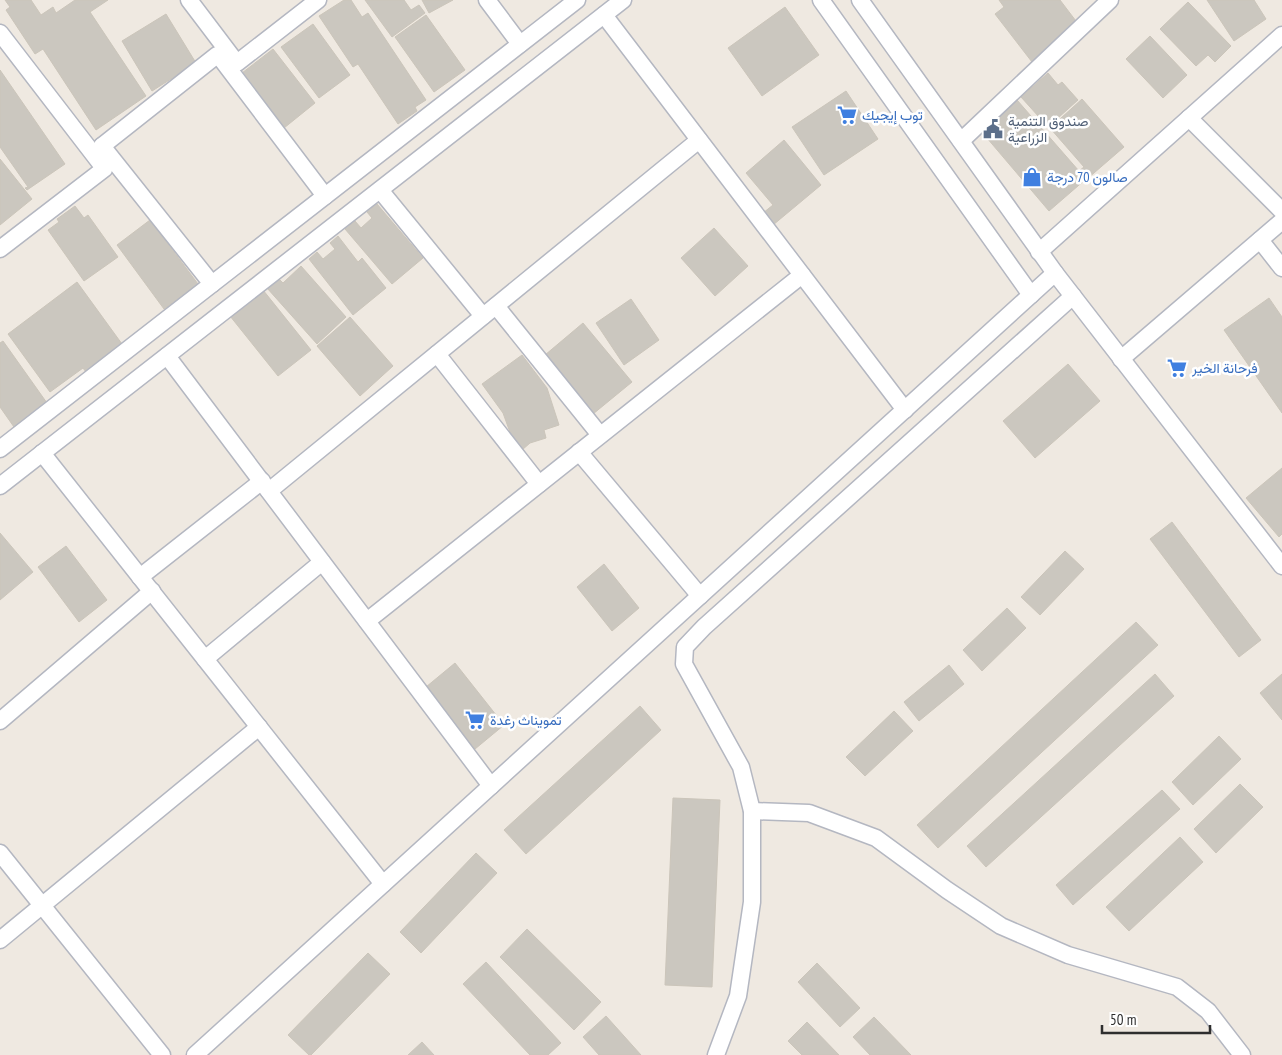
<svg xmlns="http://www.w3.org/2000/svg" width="1282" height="1055" font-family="'PT Sans Narrow',Vazirmatn,sans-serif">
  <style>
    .building { fill: #cbc7bf; stroke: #cbc5ba }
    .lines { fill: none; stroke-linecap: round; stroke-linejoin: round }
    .street-casing { stroke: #b4b7c1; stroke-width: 19 }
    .street { stroke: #fff; stroke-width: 16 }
    .labels { text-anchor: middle; stroke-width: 5; stroke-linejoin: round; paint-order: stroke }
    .shop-label { font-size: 14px; fill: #366cbe; stroke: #fff; text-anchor: start }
    .service-label { font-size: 14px; fill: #4e5e75; stroke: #fff; text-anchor: start }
  </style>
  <rect width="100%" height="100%" fill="#efe9e1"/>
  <g class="building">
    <polygon points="5,0 31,0 41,15 53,7 56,13 75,0 108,0 90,12 146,96 96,130 43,49 35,54 6,10 10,7"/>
    <polygon points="344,0 351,0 362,17 368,13 426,100 415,107 417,111 398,124 358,64 353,67 319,16"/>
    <polygon points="365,0 404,0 411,10 419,5 425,13 392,37"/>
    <polygon points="422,0 453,0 429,13"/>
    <polygon points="999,0 1060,0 1079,25 1032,62 995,14 1004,7"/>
    <polygon points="1207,0 1254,0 1266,19 1234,41"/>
    <polygon points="1188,2 1231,46 1215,62 1208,55 1196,66 1160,29"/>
    <polygon points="785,7 819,55 762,96 728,48"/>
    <polygon points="166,14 196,63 152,91 122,41"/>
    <polygon points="426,15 465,70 434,92 395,37"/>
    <polygon points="313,24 350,75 319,98 281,47"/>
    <polygon points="1150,36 1187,75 1163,98 1126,59"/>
    <polygon points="273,49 315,103 284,128 242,73"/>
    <polygon points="0,70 65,164 27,190 25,188 28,187 0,147"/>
    <polygon points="1048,73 1058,85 1062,82 1078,100 1048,127 1021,97"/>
    <polygon points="846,91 878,139 824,175 792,127"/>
    <polygon points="1082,99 1124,147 1087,179 1079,171 1084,167 1050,128"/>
    <polygon points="1017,100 1086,179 1049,211 981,131"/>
    <polygon points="784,140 821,185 773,225 763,213 773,205 746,173"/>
    <polygon points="0,159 32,199 0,225"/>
    <polygon points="377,204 423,258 392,284 345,229 355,221 361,228 372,218 367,212"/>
    <polygon points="75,206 84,218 88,215 118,257 84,281 48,230 59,222 57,219"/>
    <polygon points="150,220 198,284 164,309 117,245"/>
    <polygon points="714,228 748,266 715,296 681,258"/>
    <polygon points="338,236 358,262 362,258 386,288 353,315 309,259 317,252 323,259 335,249 330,243"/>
    <polygon points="301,266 346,317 317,344 267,288 278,278 283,283"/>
    <polygon points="77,282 122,344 86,372 83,368 50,392 8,334"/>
    <polygon points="263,290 311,350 278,376 230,316"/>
    <polygon points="1269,298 1282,317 1282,413 1224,330"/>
    <polygon points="631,299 659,340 624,365 596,323"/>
    <polygon points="350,317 393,366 360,396 317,346"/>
    <polygon points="583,323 632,382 593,414 545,355"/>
    <polygon points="3,341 47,403 14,427 0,407 0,343"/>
    <polygon points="522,355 547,388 559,425 544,430 546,438 530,443 522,450 511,435 503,413 482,384"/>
    <polygon points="1068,364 1100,401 1035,458 1003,421"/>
    <polygon points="1282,468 1282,534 1279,537 1246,498"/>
    <polygon points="1172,522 1261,640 1239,657 1150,539"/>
    <polygon points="0,533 33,572 0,600"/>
    <polygon points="66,546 107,600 79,622 38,567"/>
    <polygon points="1065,551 1084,569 1040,615 1021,597"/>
    <polygon points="604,564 639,608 612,631 577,587"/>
    <polygon points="1007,608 1026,628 982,671 963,650"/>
    <polygon points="1136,622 1158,645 938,848 917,825"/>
    <polygon points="455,663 504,725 475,749 426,687"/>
    <polygon points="949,665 964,684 919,721 904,702"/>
    <polygon points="1155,674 1174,696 986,867 967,846"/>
    <polygon points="1282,674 1282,720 1260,693"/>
    <polygon points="640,706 661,730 526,854 504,830"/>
    <polygon points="894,711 913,731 865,776 846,757"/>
    <polygon points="1219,736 1241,759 1193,805 1172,782"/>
    <polygon points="1240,784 1263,807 1216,853 1194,829"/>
    <polygon points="1162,790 1180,809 1073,905 1056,885"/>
    <polygon points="673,798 720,800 712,987 665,985"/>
    <polygon points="1180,837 1203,862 1129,931 1106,907"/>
    <polygon points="476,853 497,873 421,953 400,932"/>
    <polygon points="527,929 601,1002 574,1030 500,957"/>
    <polygon points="368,953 390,974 311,1055 309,1055 288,1035"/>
    <polygon points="486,962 561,1043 548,1055 530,1055 463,984"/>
    <polygon points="817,963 860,1008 840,1027 798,982"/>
    <polygon points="606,1016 641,1055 599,1055 583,1037"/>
    <polygon points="874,1017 911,1055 870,1055 853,1037"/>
    <polygon points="807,1022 839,1055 802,1055 788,1041"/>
    <polygon points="422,1042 434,1055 408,1055"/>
  </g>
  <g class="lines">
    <defs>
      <g id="street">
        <polyline points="189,0 236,62"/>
        <polyline points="487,0 520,44"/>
        <polyline points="821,0 1031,295"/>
        <polyline points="860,0 1055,273 1282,566"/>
        <polyline points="604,15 905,410"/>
        <polyline points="0,33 104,168"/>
        <polyline points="219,56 325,196"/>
        <polyline points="1189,118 1282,211"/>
        <polyline points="961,141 1110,0"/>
        <polyline points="102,146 212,284"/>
        <polyline points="380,190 483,316"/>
        <polyline points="1260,240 1282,268"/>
        <polyline points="0,249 104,169 102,146 217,55 237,63 318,0"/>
        <polyline points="1039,252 1282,35"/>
        <polyline points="496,306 600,435"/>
        <polyline points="437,354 539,484"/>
        <polyline points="167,356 491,786"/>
        <polyline points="1121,359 1282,221"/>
        <polyline points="0,449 577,0"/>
        <polyline points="579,452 700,596"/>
        <polyline points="42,453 383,884"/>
        <polyline points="0,486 623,0"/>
        <polyline points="269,491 699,140"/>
        <polyline points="140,577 262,481"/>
        <polyline points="367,621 802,275"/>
        <polyline points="205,659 322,562"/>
        <polyline points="0,721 152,591"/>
        <polyline points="752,811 809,813 876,838 947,890 1001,926 1068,955 1177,987 1208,1011 1242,1055"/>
        <polyline points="0,853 162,1055"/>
        <polyline points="0,940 259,727"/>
        <polyline points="195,1055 1055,273"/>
        <polyline points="716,1055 738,996 752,902 752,811 741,767 684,664 685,647 704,627 1073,296"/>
      </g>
    </defs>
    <use href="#street" class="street-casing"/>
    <use href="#street" class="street"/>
  </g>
  <defs>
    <symbol id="supermarket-bare" viewBox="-9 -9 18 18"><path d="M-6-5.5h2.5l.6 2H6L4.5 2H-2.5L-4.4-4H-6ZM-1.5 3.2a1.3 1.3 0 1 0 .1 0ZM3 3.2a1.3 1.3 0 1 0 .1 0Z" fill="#3f7fe0" stroke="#fff" stroke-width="2.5" paint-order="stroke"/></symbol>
    <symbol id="civic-bare" viewBox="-9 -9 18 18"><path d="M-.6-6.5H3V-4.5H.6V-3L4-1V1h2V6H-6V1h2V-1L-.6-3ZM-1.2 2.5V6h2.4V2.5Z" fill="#5c6f8a" stroke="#fff" stroke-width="2.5" paint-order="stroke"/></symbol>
    <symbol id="shop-bare" viewBox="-9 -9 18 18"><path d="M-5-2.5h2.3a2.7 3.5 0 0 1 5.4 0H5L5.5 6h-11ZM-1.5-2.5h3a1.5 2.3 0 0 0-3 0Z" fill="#3f7fe0" stroke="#fff" stroke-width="2.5" paint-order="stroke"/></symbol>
  </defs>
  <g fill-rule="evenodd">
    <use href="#supermarket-bare" x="833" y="101" width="28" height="28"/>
    <use href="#civic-bare" x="979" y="115" width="28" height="28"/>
    <use href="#shop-bare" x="1018" y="163" width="28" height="28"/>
    <use href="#supermarket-bare" x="1163" y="354" width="28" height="28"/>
    <use href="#supermarket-bare" x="461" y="706" width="28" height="28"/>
  </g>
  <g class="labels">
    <g class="shop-label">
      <text x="862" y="120">توب إيجيك</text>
      <text x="1047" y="182">صالون 70 درجة</text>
      <text x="1192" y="373">فرحانة الخير</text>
      <text x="490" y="725">تمويناث رغدة</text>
    </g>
    <g class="service-label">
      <text x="1008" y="126">صندوق التنمية<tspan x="1008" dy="16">الزراعية</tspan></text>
    </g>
  </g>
  <path d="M1102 1025v8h108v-8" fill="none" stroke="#2e2e2e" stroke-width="2.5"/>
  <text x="1110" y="1025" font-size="15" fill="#2e2e2e" stroke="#ffffff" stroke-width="4" paint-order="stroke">50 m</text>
</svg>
